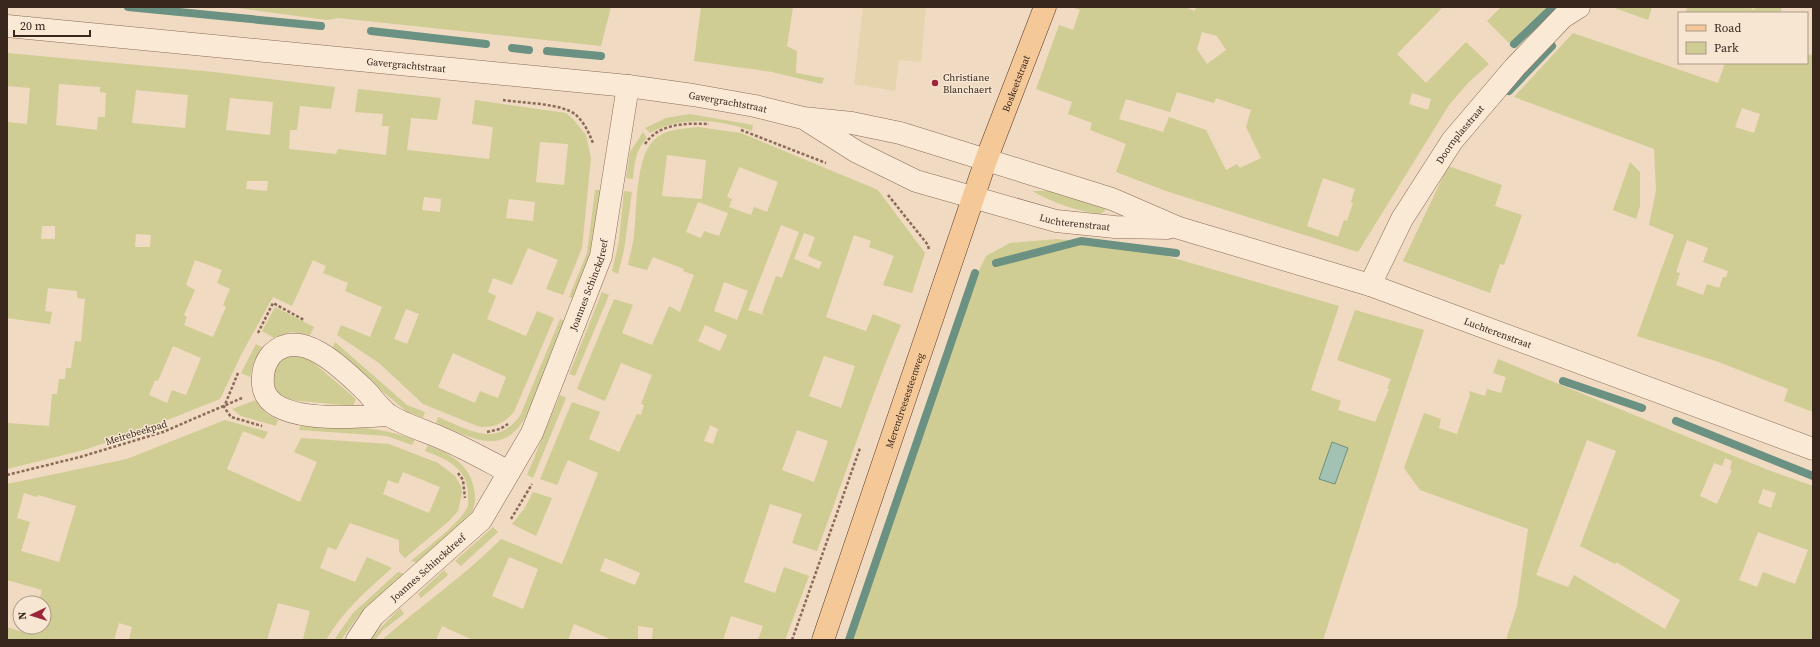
<svg xmlns="http://www.w3.org/2000/svg" width="1820" height="647" font-family="'Source Serif 4',serif">
  <style>
    .farmland { fill: #e6d4ae }
    .green { fill: #cfcc94; fill-rule: evenodd }
    .water { fill: #a4c2b4; stroke: #6a9181 }
    .lines { fill: none; stroke-linecap: round; stroke-linejoin: round }
    .stream { stroke: #6a9181; stroke-width: 8 }
    .minor-casing { stroke: #8b6a58; stroke-width: 23 }
    .major-casing { stroke: #58392c; stroke-width: 23 }
    .path { stroke: #8b6a58; stroke-width: 2.5; stroke-dasharray: 3 2; stroke-linecap: butt }
    .minor { stroke: #fae9d5; stroke-width: 22 }
    .major { stroke: #f5c897; stroke-width: 22 }
    .poi-dot { fill: #9d2539; stroke: #f7e6d1; stroke-width: 1.5 }
    .labels { text-anchor: middle; stroke-width: 3; stroke-linejoin: round; paint-order: stroke }
    .street-label { font-size: 10px; fill: #39261d; stroke: #f7e6d1 }
    .poi-label { font-size: 10px; fill: #39261d; stroke: #f7e6d1; text-anchor: start }
  </style>
  <rect width="100%" height="100%" fill="#f0dac1"/>
  <polygon class="farmland" points="863,7 926,7 921,62 899,60 895,91 854,84"/>
  <g class="green">
    <polygon points="230,7 611,7 601,46 338,18 327,20"/>
    <polygon points="701,7 793,7 787,46 797,51 796,73 824,78 822,84 772,72 694,61"/>
    <path d="M1072,7H1185L1195,11L1196,7H1443L1397,54L1426,83L1466,42L1489,64L1469,82L1449,105L1358,252L1166,191L1116,172L1126,144L1090,130L1092,123L1068,114L1072,102L1036,89L1059,25L1073,30L1080,10ZM1202,32L1217,36L1226,50L1207,64L1197,49ZM1177,92L1214,103L1216,98L1251,110L1246,127L1261,158L1240,168L1237,164L1226,170L1206,130L1169,117L1163,132L1119,119L1126,99L1170,112ZM1412,93L1431,99L1428,110L1409,104ZM1323,178L1355,189L1351,202L1353,203L1347,221L1344,220L1338,237L1307,226Z"/>
    <polygon points="1501,7 1547,7 1509,43 1487,21"/>
    <polygon points="1612,7 1652,7 1648,20"/>
    <polygon points="1687,7 1749,7 1754,10 1755,7 1782,7 1780,13 1686,13"/>
    <path d="M1573,33L1718,83L1725,63H1807V55L1813,54V412L1784,401L1788,389L1716,361L1637,336L1674,235L1649,225L1656,190L1654,149L1514,97ZM1742,108L1760,114L1754,133L1735,127ZM1687,240L1708,248L1703,262L1728,271L1726,277H1723L1719,288L1707,284L1703,295L1676,285L1680,273L1676,272Z"/>
    <path d="M7,53L214,72L335,87L331,109L300,106L297,130H290L289,149L336,154L338,149L386,155L389,126H382L383,114L355,112L358,89L441,98L437,120L411,118L407,150L489,159L493,127L472,124L475,100L566,113L573,119L586,135L591,158L582,248L563,295L546,289L558,260L528,248L512,285L493,278L488,292L496,296L487,319L526,336L537,311L554,318L514,412C503,424 493,429 477,426L423,404L379,363L337,335L341,325L370,337L382,307L345,291L348,283L323,273L326,266L313,260L292,306L273,297L241,355L220,399L137,432L84,450L7,469V423L49,426L52,394H57L59,379H65L66,368H71L75,341L81,342L85,299L77,298V291L48,288L45,311L52,312L50,324L7,318V133L8,122L27,124L30,88L7,86ZM59,84L100,87V92L106,93L105,117H98L97,130L56,125ZM136,90L188,95L185,128L132,123ZM230,98L273,102L270,135L226,130ZM540,142L568,144L564,185L536,182ZM247,181H268L267,191L246,189ZM424,197L441,199L440,212L422,210ZM509,199L535,202L533,221L506,218ZM42,226H55V239H41ZM136,234L151,235L150,247H135ZM195,260L222,270L217,283L230,289L223,305L226,307L213,337L184,325L187,317L184,315L195,290L186,285ZM406,309L419,314L407,344L394,339ZM173,346L201,358L186,395L172,390L167,403L149,395L155,380L158,381ZM453,353L506,377L498,398L480,391L475,403L438,387Z"/>
    <path d="M690,114L753,125L752,131C718,119 682,116 650,133L645,128L666,118Z"/>
    <path d="M698,127L741,133L878,190L925,253L912,293L883,285L894,256L869,247L871,241L854,235L826,317L866,331L873,314L901,325C870,399 845,476 817,551L792,543L802,514L770,504L744,582L775,593L784,567L809,576L785,640H758L763,626L731,616L723,640H607L608,638L574,624L568,640H473L442,626L436,640H382C421,605 465,576 501,539L562,564L598,473L568,460L557,485L540,479L572,402L600,412L589,439L619,452L637,414L641,415L644,405L641,404L652,375L621,363L605,401L577,389L614,299L633,305L622,333L652,345L669,306L680,312L694,275L683,271L684,269L653,257L647,270L628,265C630,255 633,245 634,235C637,210 635,158 654,140C665,129 683,129 698,127ZM667,155L706,160L702,199L662,196ZM739,167L778,182L767,212L754,207L751,215L729,207L732,199L727,197ZM698,202L728,213L719,236L704,231L701,238L686,232ZM781,225L799,232L782,278L776,276L762,313L764,315L748,310ZM804,233L815,237L808,256L822,262L819,269L794,259ZM724,282L748,291L737,320L714,311ZM705,325L727,335L720,351L698,341ZM824,356L855,366L841,408L809,396ZM710,425L718,429L713,444L704,441ZM797,430L828,441L814,482L782,470ZM509,557L538,569L523,609L492,596ZM605,558L640,573L635,585L600,571ZM638,626L653,628L652,640L638,639Z"/>
    <path d="M643,132L647,138C636,149 634,164 633,179L626,178L630,152Z"/>
    <polygon points="1630,162 1640,172 1640,206 1636,219 1613,210"/>
    <polygon points="1448,166 1502,185 1495,206 1522,215 1504,265 1500,264 1490,293 1403,261"/>
    <polygon points="595,190 601,190 595,245 575,299 569,297 587,253"/>
    <polygon points="624,191 632,192 624,250 618,274 612,271 619,241"/>
    <path d="M1032,191H1050L1104,206L1105,211L1101,214C1076,211 1054,203 1032,191Z"/>
    <polygon points="1057,239 1139,248 1339,306 1311,390 1341,401 1338,410 1375,422 1389,389 1387,389 1391,379 1337,360 1355,310 1424,330 1323,640 847,640 971,287 986,256 1010,243"/>
    <polygon points="602,292 609,295 575,376 569,374"/>
    <polygon points="275,307 314,327 310,335 291,332 274,338 262,331"/>
    <path d="M560,319L566,321L529,411C505,459 474,439 436,423L438,417C469,430 495,448 520,416Z"/>
    <polygon points="335,342 407,405 425,412 423,418 406,411 332,349"/>
    <polygon points="256,344 262,347 254,361 250,377 241,373"/>
    <path d="M293,355L308,358L356,399L353,406L290,400C273,393 273,388 271,371L282,357Z"/>
    <path d="M1498,359L1768,470L1813,486V640H1506L1517,606L1528,529L1420,490L1404,468L1424,413L1441,419L1439,428L1457,434L1470,395L1469,391L1485,396L1487,389L1501,393L1506,377L1493,373ZM1587,440L1616,451L1580,546L1615,564L1616,562L1680,600L1665,629L1574,575L1568,587L1536,575ZM1725,458L1732,461L1730,469L1732,470L1717,504L1700,496L1714,463L1722,466ZM1763,489L1776,493L1771,508L1758,503ZM1758,532L1808,550L1795,584L1763,572L1757,587L1739,580Z"/>
    <polygon points="560,395 566,398 533,478 527,475"/>
    <polygon points="256,400 265,412 278,420 276,426 241,416 232,409"/>
    <path d="M225,420L268,432L264,439L243,431L227,469L300,502L317,462L294,452L301,438L389,444L438,463L455,476L461,486L462,493L458,511L450,520L405,558L399,552V540L350,523L336,550L328,547L320,568L355,582L367,557L392,568C367,590 343,611 326,640L303,639L310,611L278,603L267,640H129L132,627L119,623L114,640H7V627L28,634L31,627H44V603H38L42,590L7,580V484L127,459ZM403,472L440,487L429,513L383,494L388,480L398,484ZM24,493L37,497L38,495L76,506L59,562L21,551L30,522L17,518Z"/>
    <path d="M301,424C339,427 379,425 415,440L412,445L387,436L299,430Z"/>
    <path d="M428,445C452,455 472,465 475,495C475,505 473,513 467,521C456,535 432,551 418,563L411,561C425,549 460,523 467,508C469,505 468,500 468,496C469,469 447,459 425,451Z"/>
    <polygon points="533,492 552,498 536,536 512,524 524,509"/>
    <polygon points="493,527 498,532 461,566 455,561"/>
    <polygon points="444,570 448,575 421,598 418,594"/>
    <polygon points="398,572 405,574 359,615 341,640 334,640 353,613"/>
    <polygon points="400,608 404,614 383,630 375,640 369,640"/>
  </g>
  <polygon class="water" points="1332,442 1348,448 1335,484 1319,479"/>
  <g class="lines">
    <g class="stream">
      <polyline points="128,7 321,26"/>
      <polyline points="371,31 486,44"/>
      <polyline points="1514,44 1551,9"/>
      <polyline points="512,48 529,50"/>
      <polyline points="547,51 601,56"/>
      <polyline points="1509,91 1552,46"/>
      <polyline points="996,263 1081,241 1176,253"/>
      <polyline points="1563,381 1642,408"/>
      <polyline points="1676,421 1813,476"/>
      <polyline points="849,640 975,273"/>
    </g>
    <defs>
      <g id="minor">
        <path id="s1" d="M7,26L628,86L693,95L755,106L803,118L852,123L900,133L1112,199L1179,228L1370,285L1813,449"/>
        <path id="s2" d="M808,121L857,152L916,181L1056,221L1115,227L1168,228"/>
        <path id="s3" d="M1370,285L1402,219L1452,141L1515,67L1563,17L1579,7"/>
        <path d="M389,415C359,417 267,426 263,385C262,373 264,363 272,354C302,325 346,372 368,393C374,400 381,410 389,415C400,423 425,431 439,437C463,447 486,460 509,472"/>
        <path id="s4" d="M357,640L373,616L481,520L532,433L601,256L628,86"/>
      </g>
      <g id="major">
        <path id="s5" d="M823,640L986,160L1045,7"/>
      </g>
    </defs>
    <use href="#minor" class="minor-casing"/>
    <use href="#major" class="major-casing"/>
    <g class="path">
      <path d="M503,100C521,103 562,103 576,115C584,122 589,133 593,143"/>
      <polyline points="741,130 826,163"/>
      <path d="M645,144C659,123 686,123 709,124"/>
      <polyline points="888,195 928,245 929,250"/>
      <polyline points="258,333 273,303 304,320"/>
      <polyline points="238,373 224,407 231,417 262,426"/>
      <polyline points="487,432 500,429 508,424"/>
      <polyline points="458,473 463,480 465,498"/>
      <polyline points="7,475 80,457 163,432 242,398"/>
      <polyline points="511,519 532,484"/>
      <polyline points="792,640 860,448"/>
    </g>
    <use href="#minor" class="minor"/>
    <use href="#major" class="major"/>
  </g>
  <circle class="poi-dot" cx="935" cy="83" r="4"/>
  <g class="labels">
    <g class="street-label">
      <text dy="4" stroke="none"><textPath href="#s1" startOffset="401">Gavergrachtstraat</textPath></text>
      <text dy="4" stroke="none"><textPath href="#s5" startOffset="589">Boskeetstraat</textPath></text>
      <text dy="4" stroke="none"><textPath href="#s1" startOffset="725">Gavergrachtstraat</textPath></text>
      <text dy="4" stroke="none"><textPath href="#s3" startOffset="176">Doornplasstraat</textPath></text>
      <text dy="4" stroke="none"><textPath href="#s2" startOffset="288">Luchterenstraat</textPath></text>
      <text dy="4" stroke="none"><textPath href="#s4" startOffset="433">Joannes Schinckdreef</textPath></text>
      <text dy="4" stroke="none"><textPath href="#s1" startOffset="1531">Luchterenstraat</textPath></text>
      <text dy="4" stroke="none"><textPath href="#s5" startOffset="253">Merendreesesteenweg</textPath></text>
      <text transform="translate(136 432) rotate(-17)" y="4">Meirebeekpad</text>
      <text dy="4" stroke="none"><textPath href="#s4" startOffset="102">Joannes Schinckdreef</textPath></text>
    </g>
    <g class="poi-label">
      <text x="943" y="81">Christiane<tspan x="943" dy="12">Blanchaert</tspan></text>
    </g>
  </g>
  <rect width="1820" height="647" fill="none" stroke="#39261d" stroke-width="16"/>
  <rect x="1678" y="12" width="130" height="52" fill="#f7e6d1" stroke="#ab9989"/>
  <rect x="1686" y="25" width="20" height="6" fill="#f5c897" stroke="#ab9989"/>
  <text x="1714" y="32" font-size="12" fill="#39261d">Road</text>
  <rect x="1686" y="42" width="20" height="12" fill="#cfcc94" stroke="#ab9989"/>
  <text x="1714" y="52" font-size="12" fill="#39261d">Park</text>
  <g transform="translate(32 615) rotate(266)"><circle r="19" fill="#f7e6d1" stroke="#ab9989"/>
  <path d="M0-3L7 15L0 10L-7 15Z" fill="#9d2539"/>
  <text y="-6" font-size="11" font-weight="bold" text-anchor="middle" fill="#39261d">N</text>
  </g>
  <path d="M14 30v6h76v-6" fill="none" stroke="#39261d" stroke-width="2"/>
  <text x="20" y="30" font-size="12" fill="#39261d" stroke="#f7e6d1" stroke-width="3" paint-order="stroke">20 m</text>
</svg>
